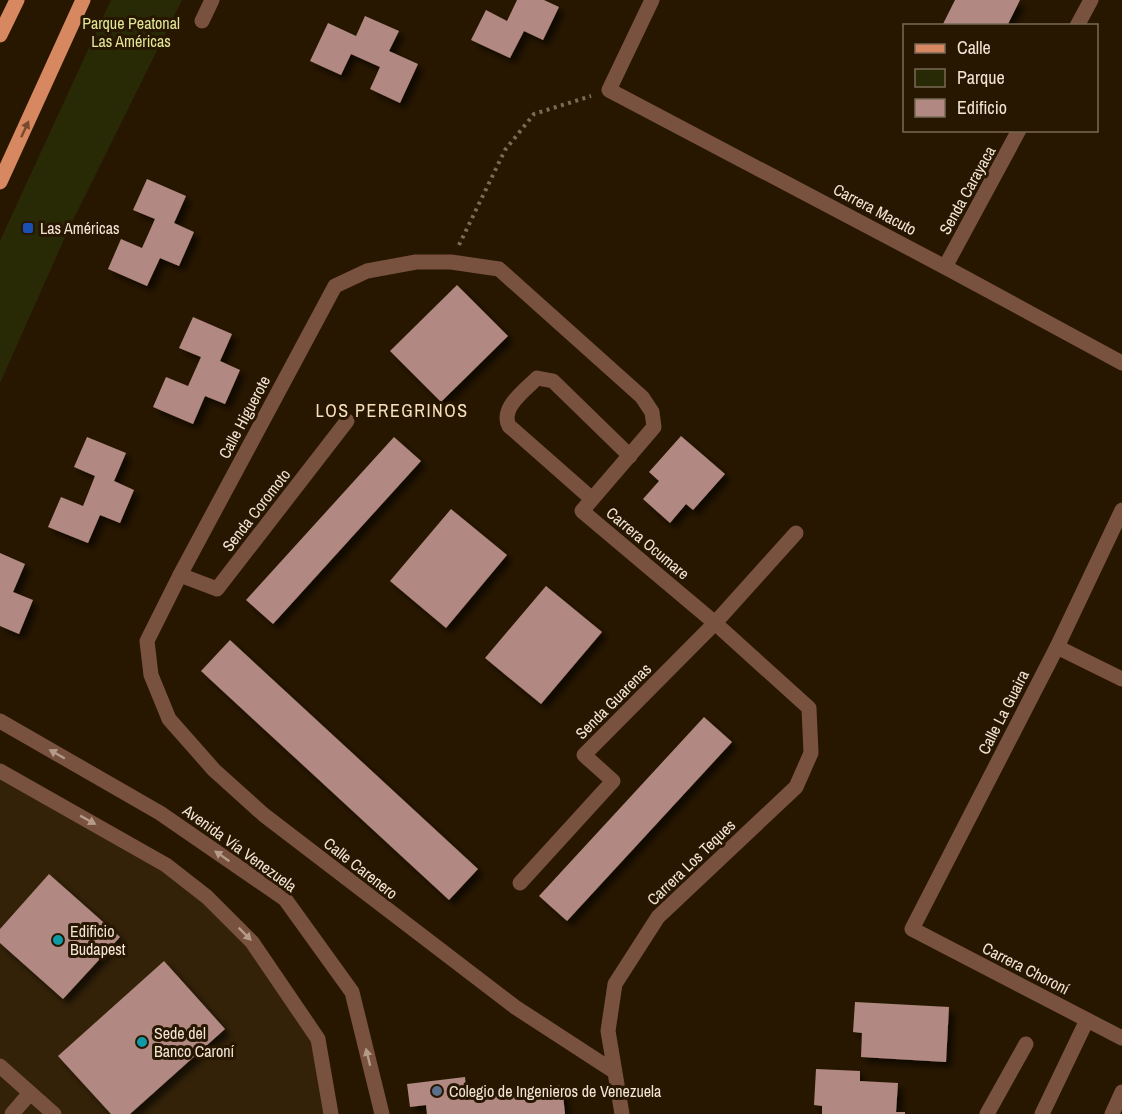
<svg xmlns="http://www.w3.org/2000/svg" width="1122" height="1114" font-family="'Archivo Narrow',sans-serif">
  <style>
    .built { fill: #332208 }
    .green { fill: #282a06 }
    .building { fill: #b18982; filter: url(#shadow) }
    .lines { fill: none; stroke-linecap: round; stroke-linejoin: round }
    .path { stroke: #7a6b57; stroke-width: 4; stroke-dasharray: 3 4.5; stroke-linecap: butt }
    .minor { stroke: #78523f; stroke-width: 15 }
    .major { stroke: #d78860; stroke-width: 15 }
    .oneway { fill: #774a2b }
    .oneway2 { fill: #b59c8a }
    .transit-dot { fill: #1a4fb4; stroke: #281700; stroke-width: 2 }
    .culture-dot { fill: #0f9aa8; stroke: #281700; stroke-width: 2 }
    .service-dot { fill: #5c6f8a; stroke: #281700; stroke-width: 2 }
    .labels { text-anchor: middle; stroke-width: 6; stroke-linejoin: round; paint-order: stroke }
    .park-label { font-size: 16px; fill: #e0e696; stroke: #281700 }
    .street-label { font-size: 16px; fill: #f2e5d6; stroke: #281700 }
    .poi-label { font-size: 16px; fill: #f2e5d6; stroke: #281700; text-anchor: start }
    .neighbourhood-label { font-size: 18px; letter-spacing: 1.5px; fill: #f7dfbf; stroke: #281700 }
  </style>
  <defs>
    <filter id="shadow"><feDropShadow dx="5.5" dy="5.5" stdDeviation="3" flood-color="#0009"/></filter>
  </defs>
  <rect width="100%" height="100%" fill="#281700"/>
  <polygon class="built" points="0,771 166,865 252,942 318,1039 331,1114 0,1114"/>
  <polygon class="green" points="111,0 182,0 70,226 0,383 0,241"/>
  <g class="building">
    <polygon points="517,0 544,0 559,7 543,40 524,31 510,58 471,40 486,10 507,21"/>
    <polygon points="955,0 1020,0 1007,26 942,26"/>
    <polygon points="365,16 399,31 389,51 418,64 400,103 370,89 380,67 351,54 341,75 310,61 328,23 356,36"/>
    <polygon points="147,179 186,196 174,223 194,232 179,266 160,258 147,286 108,269 121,239 142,248 155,219 133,210"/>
    <polygon points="457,285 508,336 441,402 390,351"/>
    <polygon points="193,317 232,334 220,361 240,370 225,404 205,396 193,424 153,407 166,377 188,386 201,357 179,348"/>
    <polygon points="681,436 725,474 693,510 686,504 670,523 643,499 659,481 649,472"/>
    <polygon points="87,437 126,453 114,481 134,490 120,523 100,515 88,543 48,527 61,497 83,506 95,476 74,467"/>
    <polygon points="394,437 421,461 273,624 246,600"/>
    <polygon points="451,509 507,555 446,628 390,581"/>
    <polygon points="0,553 25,564 13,592 33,600 19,634 0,626"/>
    <polygon points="546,586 602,632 541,704 485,658"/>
    <polygon points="230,640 478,869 449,900 201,671"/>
    <polygon points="704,717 732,742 567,921 539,896"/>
    <polygon points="49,874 120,937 63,999 0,943 0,929"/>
    <polygon points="164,961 225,1029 130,1114 111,1114 58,1056"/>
    <polygon points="855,1002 949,1007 946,1062 861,1057 862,1033 853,1032"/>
    <polygon points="816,1069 860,1071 860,1081 898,1083 896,1112 905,1112 905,1114 822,1114 822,1106 814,1105"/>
    <polygon points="465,1077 467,1097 562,1085 565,1114 427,1114 426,1105 410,1107 407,1084"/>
  </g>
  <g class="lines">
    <polyline class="path" points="459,245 505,150 534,114 591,96"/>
    <g class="minor">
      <polyline points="652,0 609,90 945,267 1122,363"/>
      <polyline points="202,21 212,0"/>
      <polyline points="1077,26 1091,0"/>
      <polyline points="945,267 1019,130"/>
      <path d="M592,499L509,426C500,408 524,391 537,378L553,381L630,456"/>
      <polyline points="1122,510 1057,647 912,929 1122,1038"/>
      <polyline points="180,575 217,589 347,421"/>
      <polyline points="1057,647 1122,679"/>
      <polyline points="0,721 160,813 285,899 352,992 382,1114"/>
      <polyline points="0,771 166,865 207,897 252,942 318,1039 331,1114"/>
      <polyline points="520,883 613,781 584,755 715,623 796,533"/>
      <polyline points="0,1066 54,1114"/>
      <polyline points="615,1072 515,1007 264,815 214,770 169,719 151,675 147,641 180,575 335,286 367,271 416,262 451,262 499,269 642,397 652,412 654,427 582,511 715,623 809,708 811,753 796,787 658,917 615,984 608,1031 622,1114"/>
      <polyline points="12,1114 30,1093"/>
      <polyline points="987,1114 1026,1044"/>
      <polyline points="1042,1114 1087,1020"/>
      <polyline points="1112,1114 1122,1092"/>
    </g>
    <g class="major">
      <polyline points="0,35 17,0"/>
      <polyline points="0,182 83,0"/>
    </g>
  </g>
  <defs><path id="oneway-solid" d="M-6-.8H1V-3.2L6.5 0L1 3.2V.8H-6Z" transform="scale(1.5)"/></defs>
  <use class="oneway" href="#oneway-solid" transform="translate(25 129) rotate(-65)"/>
  <g class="oneway2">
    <use href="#oneway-solid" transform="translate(57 754) rotate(-150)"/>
    <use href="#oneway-solid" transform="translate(88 820) rotate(29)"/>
    <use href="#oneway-solid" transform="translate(222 856) rotate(-145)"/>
    <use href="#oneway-solid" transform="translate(245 934) rotate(45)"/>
    <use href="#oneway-solid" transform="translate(368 1057) rotate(-104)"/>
  </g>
  <rect class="transit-dot" x="22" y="222" width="12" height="12" rx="3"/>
  <g class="culture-dot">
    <circle cx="58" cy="940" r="6"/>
    <circle cx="142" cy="1042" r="6"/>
  </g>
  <circle class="service-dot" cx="437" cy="1091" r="6"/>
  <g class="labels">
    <g class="park-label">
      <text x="131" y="29">Parque Peatonal<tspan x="131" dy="18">Las Américas</tspan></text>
    </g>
    <g class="street-label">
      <text transform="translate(967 190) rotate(-61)" y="6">Senda Carayaca</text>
      <text transform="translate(875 209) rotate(28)" y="6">Carrera Macuto</text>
      <text transform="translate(244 417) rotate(-62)" y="6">Calle Higuerote</text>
      <text transform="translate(256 510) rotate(-52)" y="6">Senda Coromoto</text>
      <text transform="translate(648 543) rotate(40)" y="6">Carrera Ocumare</text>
      <text transform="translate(613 701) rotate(-45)" y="6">Senda Guarenas</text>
      <text transform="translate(1003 712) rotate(-63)" y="6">Calle La Guaira</text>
      <text transform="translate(240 848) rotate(36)" y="6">Avenida Vía Venezuela</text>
      <text transform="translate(691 862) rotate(-44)" y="6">Carrera Los Teques</text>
      <text transform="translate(361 868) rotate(38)" y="6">Calle Carenero</text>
      <text transform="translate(1026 968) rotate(27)" y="6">Carrera Choroní</text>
    </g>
    <g class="poi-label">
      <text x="40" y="234">Las Américas</text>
      <text x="70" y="937">Edificio<tspan x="70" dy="18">Budapest</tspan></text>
      <text x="154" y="1039">Sede del<tspan x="154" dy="18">Banco Caroní</tspan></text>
      <text x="449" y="1097">Colegio de Ingenieros de Venezuela</text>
    </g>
    <g class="neighbourhood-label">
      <text x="392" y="417">LOS PEREGRINOS</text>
    </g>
  </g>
  <rect x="903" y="24" width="195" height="108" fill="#281700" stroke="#796956" stroke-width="1.5"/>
  <rect x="915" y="44" width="30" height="9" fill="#d78860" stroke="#796956" stroke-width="1.5"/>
  <text x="957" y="54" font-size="18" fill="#f2e5d6">Calle</text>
  <rect x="915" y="69" width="30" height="18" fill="#282a06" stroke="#796956" stroke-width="1.5"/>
  <text x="957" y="84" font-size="18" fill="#f2e5d6">Parque</text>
  <rect x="915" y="99" width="30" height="18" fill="#b18982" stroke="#796956" stroke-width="1.5"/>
  <text x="957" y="114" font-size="18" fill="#f2e5d6">Edificio</text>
</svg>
